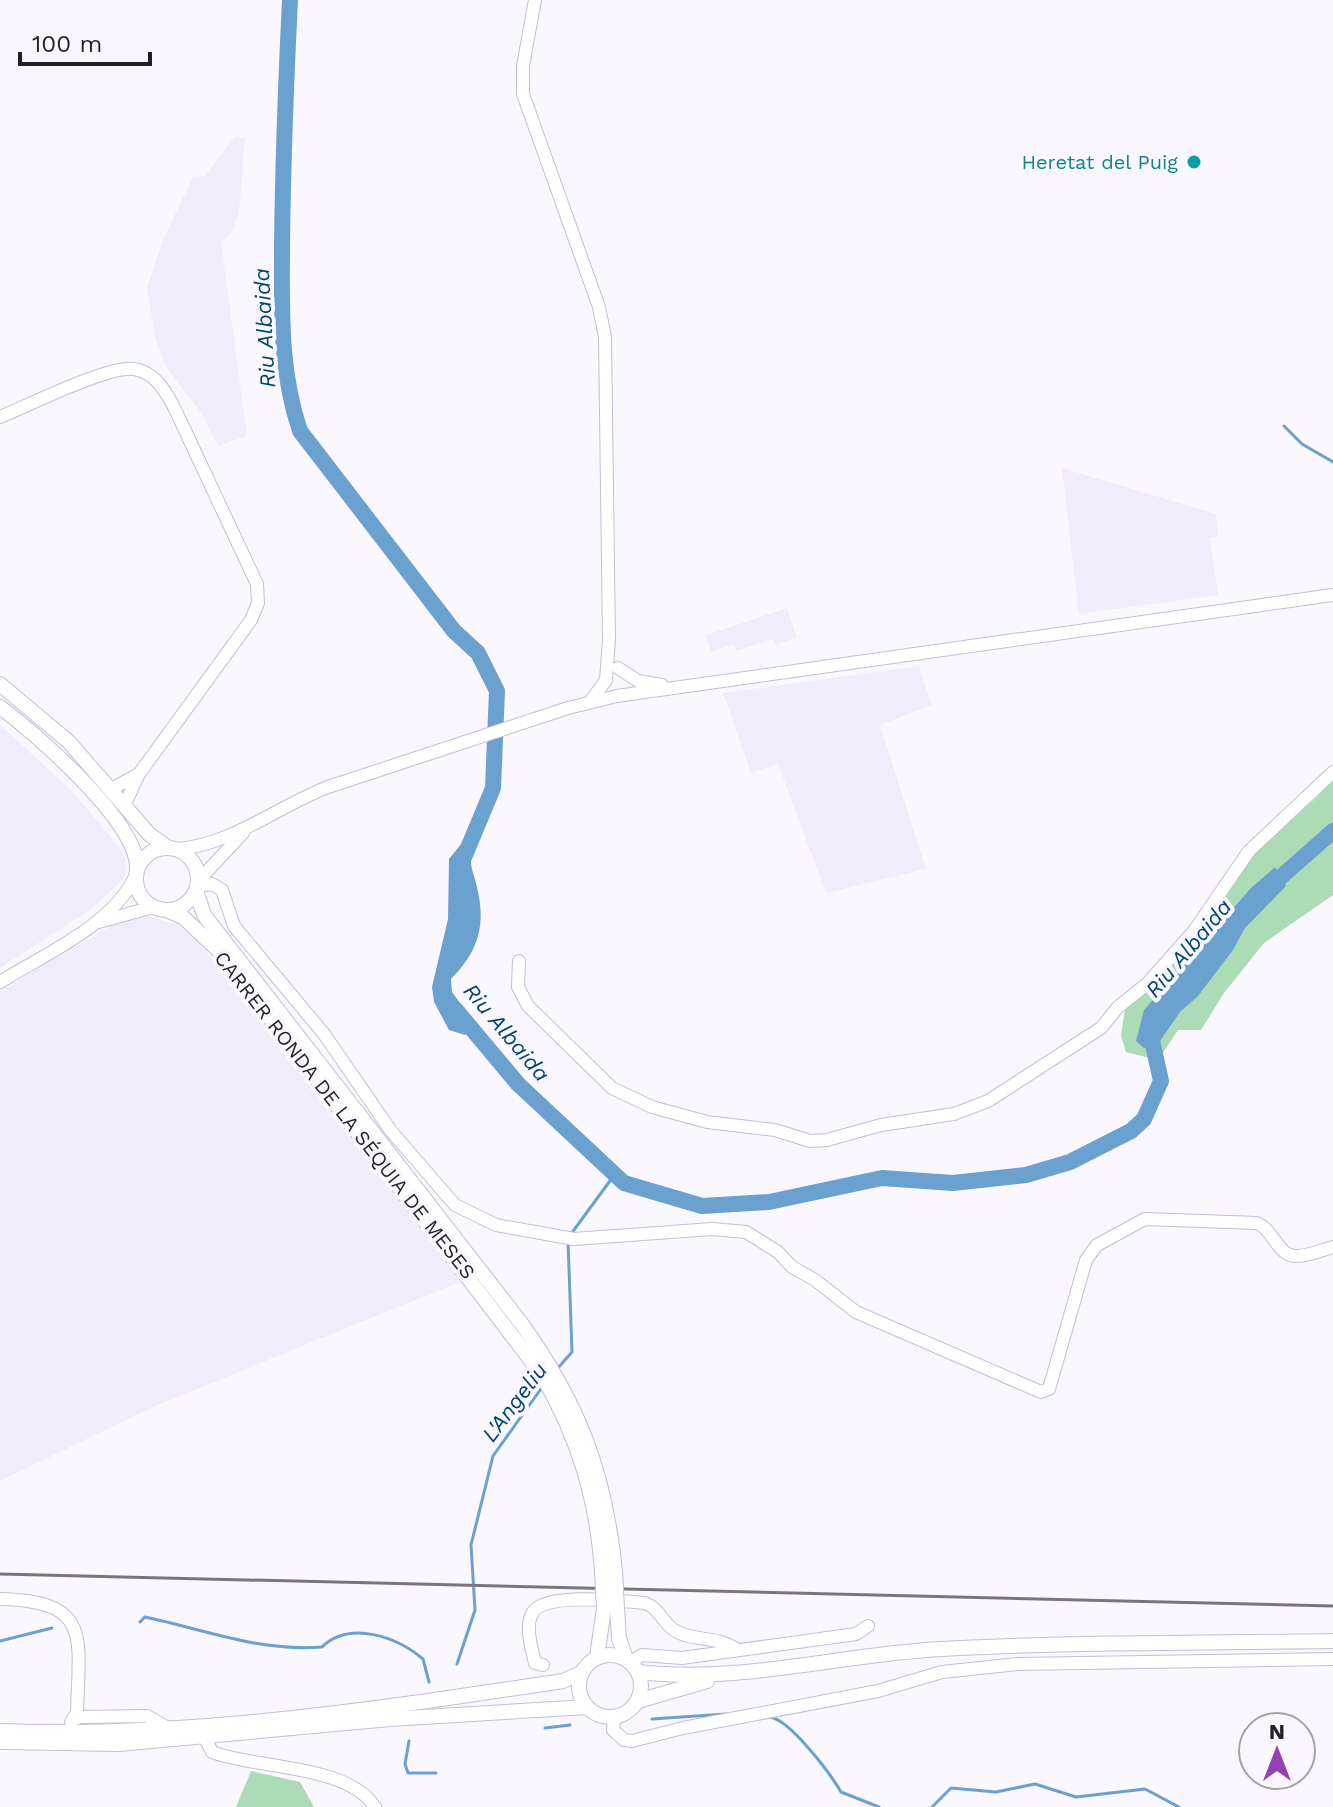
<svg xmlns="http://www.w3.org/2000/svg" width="1333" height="1807" font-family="'Work Sans',sans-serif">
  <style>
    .built { fill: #f1ecfc }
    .green { fill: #abdcb5 }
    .water { fill: #6ba1cf }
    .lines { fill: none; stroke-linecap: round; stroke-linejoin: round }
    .stream { stroke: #6ba1cf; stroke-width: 3 }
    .river { stroke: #6ba1cf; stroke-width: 16 }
    .minor-casing { stroke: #c5bcd9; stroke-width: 14 }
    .major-casing { stroke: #c5bcd9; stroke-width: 16 }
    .minor { stroke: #fff; stroke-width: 12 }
    .major { stroke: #fff; stroke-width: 14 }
    .rail { stroke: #79757e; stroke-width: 3 }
    .major-bridge-casing { stroke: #c5bcd9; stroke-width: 16; stroke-linecap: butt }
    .major-bridge { stroke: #fff; stroke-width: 14 }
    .culture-dot { fill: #0f9aa8; stroke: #faf8fe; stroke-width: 3 }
    .labels { text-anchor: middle; stroke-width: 8; stroke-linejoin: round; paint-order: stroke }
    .culture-label { font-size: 20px; fill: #0d838f; stroke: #faf8fe; text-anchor: end }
    .street-label { font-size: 20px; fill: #231f2a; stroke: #faf8fe }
    .water-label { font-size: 22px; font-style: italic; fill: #004570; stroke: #faf8fe }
  </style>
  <rect width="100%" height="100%" fill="#faf8fe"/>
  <g class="built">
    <polygon points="235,137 245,138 239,213 231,234 221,241 247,436 218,446 200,411 165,365 155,337 147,288 163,240 193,177 205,176"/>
    <polygon points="1062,468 1216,514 1218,536 1210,538 1218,595 1079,614"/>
    <polygon points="787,608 797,638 775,645 773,639 737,651 734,644 711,652 706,635"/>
    <polygon points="919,666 932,705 880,725 926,869 826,893 778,764 751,773 723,693"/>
    <polygon points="0,725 71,790 111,837 126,859 126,867 124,878 93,908 0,968"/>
    <polygon points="144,915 178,925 199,943 377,1150 472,1277 153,1407 0,1481 0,991 123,919"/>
  </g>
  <g class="green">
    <polygon points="1333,777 1333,895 1264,943 1224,993 1201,1030 1178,1030 1158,1060 1126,1052 1121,1036 1125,1008 1243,865 1278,828 1314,800"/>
    <polygon points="251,1771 300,1782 314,1807 236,1807"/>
  </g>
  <g class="water">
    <path d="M466,838L474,843C467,869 474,869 478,892C486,928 476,954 451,979L452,992L474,1022L465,1035L449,1030L434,1002L432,987L448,919L449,859Z"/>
    <polygon points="1275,867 1286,886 1245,928 1233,950 1198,996 1180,1012 1158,1044 1144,1048 1136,1041 1144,1010 1251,888"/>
  </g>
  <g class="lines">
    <g class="stream">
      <polyline points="1284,426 1302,444 1333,462"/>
      <polyline points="571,1234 615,1174"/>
      <polyline points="558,1368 572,1352 568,1241"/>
      <path d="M140,1622L145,1617C207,1630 259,1652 322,1647C350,1620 397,1637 423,1659L429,1682"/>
      <polyline points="0,1641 52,1628"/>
      <polyline points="457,1664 475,1610 471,1545 493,1456 543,1386"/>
      <path d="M770,1717C790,1720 830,1773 841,1792L879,1807"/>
      <polyline points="652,1719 726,1714"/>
      <polyline points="545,1728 570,1725"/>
      <polyline points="409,1741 405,1764 408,1773 436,1773"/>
      <polyline points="932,1807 951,1788 996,1792 1035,1784 1076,1797 1145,1789 1179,1807"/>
    </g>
    <g class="river">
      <path d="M290,0C286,81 283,162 282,244C282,308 279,369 300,431L454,631L478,653L497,691L493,788L463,860"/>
      <polyline points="1265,891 1333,831"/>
      <polyline points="456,1010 518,1084 624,1183 702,1206 769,1202 882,1178 953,1183 1026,1175 1070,1162 1131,1131 1144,1119 1161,1081 1151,1036 1154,1025"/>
    </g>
    <defs>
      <g id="minor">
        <polyline points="535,0 523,66 523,94 599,307 605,337 609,640 606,680 590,702"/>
        <path d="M0,417C27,406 109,365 134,369C154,372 164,389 173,405L257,584L258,603L251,620L139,774L125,804"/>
        <polyline points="618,668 638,681 662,685"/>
        <polyline points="113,788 139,774"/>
        <path d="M177,849C232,845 278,806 328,787L568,708L617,696L1333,595"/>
        <polyline points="199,880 243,833"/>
        <path d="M198,886L212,884L222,890L234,926L324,1034L391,1131L455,1205L496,1225L574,1239L712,1229L746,1232L778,1252L792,1267L815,1280L856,1312L1041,1392L1049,1389L1086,1260L1097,1245L1145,1219L1257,1223C1273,1229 1278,1256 1295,1256C1306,1257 1322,1250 1333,1247"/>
        <polyline points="99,922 153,907"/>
        <polyline points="519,961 518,987 528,1006 612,1088 652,1107 707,1122 775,1130 810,1141 827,1140 881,1125 954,1114 988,1101 1101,1028 1118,1007 1147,984 1194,931 1249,851 1333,772"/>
        <path d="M0,982C45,954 111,926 135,877"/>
        <path d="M0,1599C92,1601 79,1637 77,1712L71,1722"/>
        <polyline points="631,1662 642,1655 682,1658 856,1634 868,1626"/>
        <path d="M543,1665L535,1663C532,1649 524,1625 533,1612C547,1592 622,1601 645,1603C660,1609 662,1622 674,1630C692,1642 718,1635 737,1650"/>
        <polyline points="614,1717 613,1730 624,1740 632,1741 683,1728 878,1691 942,1672 1018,1664 1333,1659"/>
        <polyline points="72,1721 80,1717 147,1716 168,1728"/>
        <path d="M204,1736L212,1752C255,1769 348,1764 375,1807"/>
      </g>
      <g id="major">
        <polyline points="0,684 69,742 149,834 167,847"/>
        <path d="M0,707C36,734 138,822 137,868"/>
        <circle cx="167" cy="879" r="31"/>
        <path d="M196,891L204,915L521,1323C579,1404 605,1472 615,1571"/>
        <path d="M167,910L184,918L219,951L542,1375C578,1437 597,1499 602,1571"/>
        <polyline points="617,1608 619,1638 626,1659"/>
        <circle cx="610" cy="1686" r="31"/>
        <polyline points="597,1657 604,1608"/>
        <path d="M639,1672C740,1684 841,1654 942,1649C1072,1642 1203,1643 1333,1641"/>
        <polyline points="638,1701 707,1681"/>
        <path d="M0,1731C188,1738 377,1709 563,1681L581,1673"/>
        <polyline points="0,1742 119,1744 390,1719 587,1707"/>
      </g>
    </defs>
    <use href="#minor" class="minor-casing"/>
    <use href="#major" class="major-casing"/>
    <use href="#minor" class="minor"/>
    <use href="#major" class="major"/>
    <polyline class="rail" points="0,1574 1333,1606"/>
    <defs>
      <g id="major-bridge">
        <polyline points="602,1571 604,1608"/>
        <polyline points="615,1571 617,1608"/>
      </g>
    </defs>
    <use href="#major-bridge" class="major-bridge-casing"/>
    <use href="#major-bridge" class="major-bridge"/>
  </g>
  <circle class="culture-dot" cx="1194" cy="162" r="8"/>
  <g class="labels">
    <g class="culture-label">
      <text x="1178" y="169">Heretat del Puig</text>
    </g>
    <g class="street-label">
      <text transform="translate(345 1115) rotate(52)" y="7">CARRER RONDA DE LA SÉQUIA DE MESES</text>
    </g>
    <g class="water-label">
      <text transform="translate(264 328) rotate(-93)" y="8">Riu Albaida</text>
      <text transform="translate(1188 948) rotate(-50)" y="8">Riu Albaida</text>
      <text transform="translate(507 1032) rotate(50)" y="8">Riu Albaida</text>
      <text transform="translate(514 1402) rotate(-53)" y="8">L'Angeliu</text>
    </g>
  </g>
  <g transform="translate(1277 1751)"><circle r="38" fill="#faf8fe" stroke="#a4a1a9" stroke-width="2"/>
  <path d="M0-6L14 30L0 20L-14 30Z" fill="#9143b4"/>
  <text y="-12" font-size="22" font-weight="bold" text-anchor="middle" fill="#231f2a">N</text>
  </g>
  <path d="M20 52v12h130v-12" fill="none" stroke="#231f2a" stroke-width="4"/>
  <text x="32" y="52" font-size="24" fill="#231f2a" stroke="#faf8fe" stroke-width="6" paint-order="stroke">100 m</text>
</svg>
